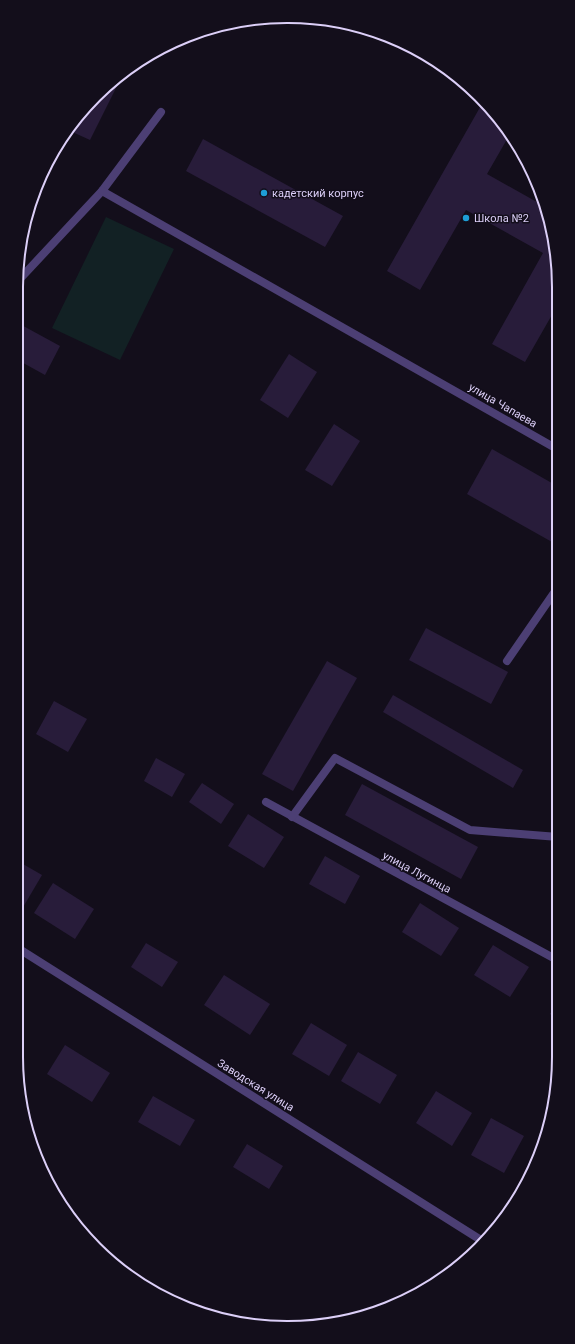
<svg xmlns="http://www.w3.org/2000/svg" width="575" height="1344" font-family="Roboto,sans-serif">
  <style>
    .green { fill: #122124 }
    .building { fill: #281c3a }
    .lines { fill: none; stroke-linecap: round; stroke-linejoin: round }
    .service { stroke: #4c3f74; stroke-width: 8 }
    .minor { stroke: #4c3f74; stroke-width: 8 }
    .poi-dot { fill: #1e9ed6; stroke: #130e1b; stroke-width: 1.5 }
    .labels { text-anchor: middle; stroke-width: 3; stroke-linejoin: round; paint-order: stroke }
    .poi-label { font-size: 11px; fill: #dccff8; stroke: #130e1b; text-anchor: start }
    .street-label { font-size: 11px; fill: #dccff8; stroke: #130e1b }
    .rim { fill: none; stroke: #dccff8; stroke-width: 2 }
  </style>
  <rect width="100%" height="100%" fill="#130e1b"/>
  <polygon class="green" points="106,217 174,249 120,360 52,328"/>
  <g class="building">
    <polygon points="125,70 90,140 68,130 84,108"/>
    <polygon points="483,102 503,122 510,134 487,174 544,206 557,252 557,306 525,362 492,344 543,253 466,210 420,290 387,271"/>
    <polygon points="203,139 343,216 325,247 186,171"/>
    <polygon points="16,322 60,346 45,375 16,359"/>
    <polygon points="289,354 317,372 288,418 260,400"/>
    <polygon points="334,424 360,441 332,486 305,470"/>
    <polygon points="492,449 557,486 557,532 552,542 467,494"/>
    <polygon points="426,628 508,672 491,704 409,660"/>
    <polygon points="327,661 357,678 293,791 262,774"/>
    <polygon points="393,695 523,770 513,788 383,712"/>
    <polygon points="54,701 87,719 68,752 36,734"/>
    <polygon points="156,758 185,774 172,797 144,781"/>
    <polygon points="202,783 234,804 221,824 189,802"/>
    <polygon points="362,784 478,847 461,879 345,815"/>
    <polygon points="248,814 284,837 264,868 228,846"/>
    <polygon points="325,856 360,876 345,904 309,884"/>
    <polygon points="16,860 42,875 22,909 16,905"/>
    <polygon points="53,883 94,909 75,939 34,913"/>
    <polygon points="420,903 459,928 441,956 402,932"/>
    <polygon points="146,943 178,962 162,987 131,967"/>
    <polygon points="493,945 529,967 510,997 474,975"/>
    <polygon points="224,975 270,1004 250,1035 204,1005"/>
    <polygon points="559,999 559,1020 550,1014"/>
    <polygon points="311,1023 347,1045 329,1076 292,1054"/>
    <polygon points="65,1045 110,1073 92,1102 47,1074"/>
    <polygon points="358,1052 397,1075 380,1104 341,1081"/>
    <polygon points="436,1091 472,1113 452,1146 416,1123"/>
    <polygon points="153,1096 195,1120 180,1146 138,1122"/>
    <polygon points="491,1118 524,1136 504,1173 471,1155"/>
    <polygon points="247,1144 283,1166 269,1189 233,1167"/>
  </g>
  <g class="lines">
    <polyline class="service" points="17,282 102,191 161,112"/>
    <g class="minor">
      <polyline points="102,191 557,449"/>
      <polyline points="507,661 558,587"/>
      <polyline points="266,802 559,961"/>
      <polyline points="292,817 335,758 470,830 558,837"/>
      <polyline points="16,947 484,1242"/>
    </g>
  </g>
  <g class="poi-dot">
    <circle cx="264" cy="193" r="4"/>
    <circle cx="466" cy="218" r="4"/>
  </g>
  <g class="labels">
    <g class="poi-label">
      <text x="272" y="197">кадетский корпус</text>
      <text x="474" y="222">Школа №2</text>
    </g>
    <g class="street-label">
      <text transform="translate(503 405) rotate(30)" y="4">улица Чапаева</text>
      <text transform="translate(417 872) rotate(28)" y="4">улица Лугинца</text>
      <text transform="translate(256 1085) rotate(32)" y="4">Заводская улица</text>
    </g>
  </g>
  <path d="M0 0H575V1344H0ZM287 23H288A264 264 0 0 1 552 287V1057A264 264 0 0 1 288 1321H287A264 264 0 0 1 23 1057V287A264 264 0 0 1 287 23Z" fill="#130e1b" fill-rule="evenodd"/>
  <path class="rim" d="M287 23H288A264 264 0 0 1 552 287V1057A264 264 0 0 1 288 1321H287A264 264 0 0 1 23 1057V287A264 264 0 0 1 287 23Z"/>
</svg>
